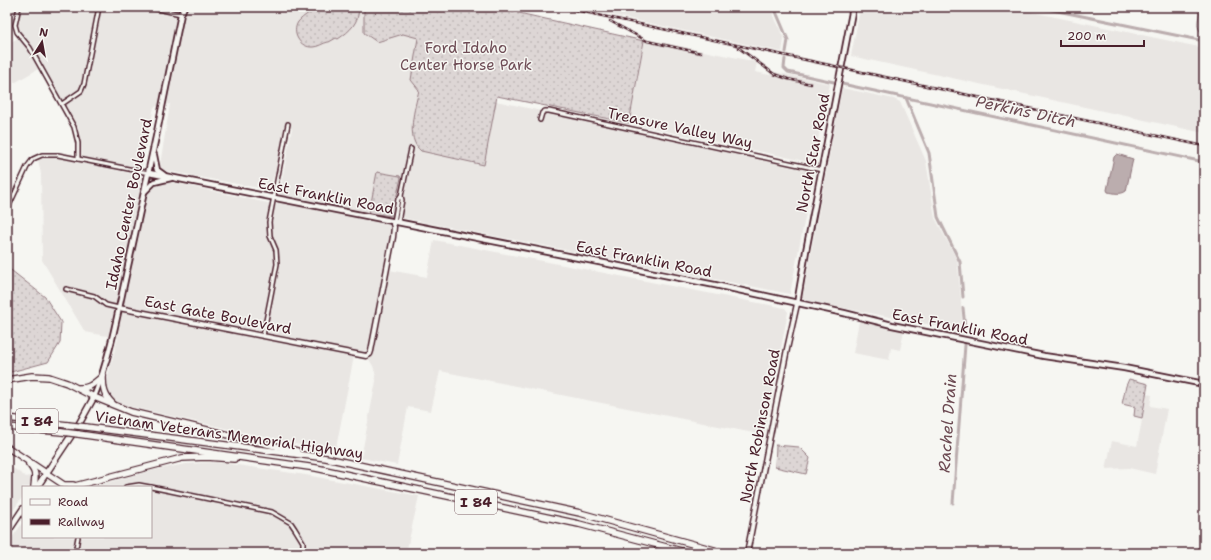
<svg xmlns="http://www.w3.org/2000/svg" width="1211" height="560" font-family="'Shantell Sans',sans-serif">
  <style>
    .built { fill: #e9e6e3 }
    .grass { fill: url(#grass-dots); stroke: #947a80 }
    .water { fill: #bbadae; stroke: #8e747a }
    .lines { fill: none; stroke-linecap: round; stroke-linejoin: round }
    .stream { stroke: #8e747a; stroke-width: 1 }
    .canal { stroke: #bbadae; stroke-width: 3 }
    .minor-casing { stroke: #4a1f2b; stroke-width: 6 }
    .tertiary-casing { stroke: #4a1f2b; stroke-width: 7 }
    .secondary-casing { stroke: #4a1f2b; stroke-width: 8 }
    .primary-casing { stroke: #4a1f2b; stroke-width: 8 }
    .motorway-casing { stroke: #4a1f2b; stroke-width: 8 }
    .minor { stroke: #f6f6f2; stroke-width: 3 }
    .tertiary { stroke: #f6f6f2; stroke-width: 4 }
    .secondary { stroke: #f6f6f2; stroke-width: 4.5 }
    .primary { stroke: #f6f6f2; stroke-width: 5 }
    .motorway { stroke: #f6f6f2; stroke-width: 5.5 }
    .rail-casing { stroke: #4a1f2b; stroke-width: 2.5 }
    .rail { stroke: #f6f6f2; stroke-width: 1; stroke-dasharray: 3; stroke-linecap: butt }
    .motorway-bridge-casing { stroke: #4a1f2b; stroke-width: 8; stroke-linecap: butt }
    .motorway-bridge { stroke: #f6f6f2; stroke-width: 5.5 }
    .labels { text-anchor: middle; stroke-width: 3; stroke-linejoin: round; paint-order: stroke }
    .shield { fill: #f6f6f2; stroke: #7e6067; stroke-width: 1 }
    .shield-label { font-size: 14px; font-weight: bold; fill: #4a1f2b }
    .park-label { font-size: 15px; fill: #6f4d56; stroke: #f6f6f2 }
    .street-label { font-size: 15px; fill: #4a1f2b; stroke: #f6f6f2 }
    .water-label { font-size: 16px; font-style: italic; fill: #6c4a52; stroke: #f6f6f2 }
  </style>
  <defs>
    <pattern id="grass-dots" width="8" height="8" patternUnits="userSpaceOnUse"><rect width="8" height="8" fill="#ddd6d5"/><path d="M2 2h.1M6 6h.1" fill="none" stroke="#bfb7b7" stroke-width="1.8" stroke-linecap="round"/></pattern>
  </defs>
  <rect width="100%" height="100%" fill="#f6f6f2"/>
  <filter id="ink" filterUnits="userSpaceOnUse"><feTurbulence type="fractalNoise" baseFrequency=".025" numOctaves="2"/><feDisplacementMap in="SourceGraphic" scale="8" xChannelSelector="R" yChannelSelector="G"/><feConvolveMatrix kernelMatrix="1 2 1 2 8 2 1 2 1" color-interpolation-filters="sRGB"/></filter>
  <g filter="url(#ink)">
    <g class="built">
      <polygon points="7,7 16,7 13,23 19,23 22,7 494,7 512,11 496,101 814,172 790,294 393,216 384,269 427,277 434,240 785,308 788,312 764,435 440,371 431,411 408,407 397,465 361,458 376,381 375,372 373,366 365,353 355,351 335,453 122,405 111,398 106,391 106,383 118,338 85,332 42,260 41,174 38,160 50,156 277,205 292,128 284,127 279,161 269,190 162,170 160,165 170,104 154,107 141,169 82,157 79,129 43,66 16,82 11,81 7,74 7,44 22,36 19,29 7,31"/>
      <polygon points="575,7 770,7 784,39 782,52"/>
      <polygon points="859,7 1007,7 1204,48 1204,133 851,56 860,10"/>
      <polygon points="645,39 757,62 755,72 770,75 771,71 830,84 813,163 629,123"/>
      <polygon points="842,88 894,99 900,102 926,161 935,218 957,260 961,299 962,331 802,300"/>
      <polygon points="859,321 904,330 900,350 891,348 889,360 853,353"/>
      <polygon points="1147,394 1152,395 1150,406 1167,409 1155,474 1129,468 1106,469 1112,441 1137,446"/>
      <polygon points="217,462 306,475 419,496 406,553 7,553 7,545 23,522 23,537 151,537 151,487 92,487 153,470 186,464"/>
      <polygon points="7,464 26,477 33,475 31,483 29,487 23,487 23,496 7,520"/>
    </g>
    <g class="grass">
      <path d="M319,7H359C359,23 350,31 338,39L336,38L329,42H328C323,43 318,47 313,47C300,48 291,33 298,22C303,16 312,11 319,7Z"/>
      <path d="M364,7H492L644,41L629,123L497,96L484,165L421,151C405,138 415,108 419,90L411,80L418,38L403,34L377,42L364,33Z"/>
      <polygon points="377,172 400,176 401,178 392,216 369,213"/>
      <polygon points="7,267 45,297 61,322 60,343 48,362 7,373"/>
      <polygon points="1129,379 1148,384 1142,418 1134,416 1135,407 1122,404 1126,386"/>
      <polygon points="775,445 799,447 810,458 806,474 775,467 776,446"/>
    </g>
    <path class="water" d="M1117,154L1133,159L1126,191C1121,195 1114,193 1108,192L1107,190L1114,157Z"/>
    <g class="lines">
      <path class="stream" d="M1204,7L1200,9C1199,19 1194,29 1204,34"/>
      <g class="canal">
        <polyline points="774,7 788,40 786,52"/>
        <polyline points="1038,7 1204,41"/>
        <polyline points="785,59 784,68 788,72 834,82"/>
        <polyline points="842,84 1204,162"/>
        <polyline points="906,98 929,153 938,217 960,262 963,297"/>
        <polyline points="963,308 965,328"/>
        <polyline points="953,503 965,345"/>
      </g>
      <defs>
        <g id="minor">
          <polyline points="19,7 15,25 17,32 30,48 74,127 78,143 78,159"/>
          <polyline points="148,7 181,14"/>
          <polyline points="62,104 81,91 84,84 99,7"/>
          <polyline points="540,120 542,113 545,111 549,111 822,170"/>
          <polyline points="7,210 27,167 33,159 42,155 58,155 149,173"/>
          <polyline points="394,222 398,199 401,196"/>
          <polyline points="398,222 402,200 401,196 411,149"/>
          <polyline points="66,289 94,296 106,305 119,308"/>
          <polyline points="263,336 277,264 276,250 270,236 269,222 288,124"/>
          <polyline points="126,487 139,485 150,487"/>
          <polyline points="151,487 272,512 291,523 295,529 303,542 303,553"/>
          <polyline points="75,553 78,537"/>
        </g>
        <g id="tertiary">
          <polyline points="119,308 366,356 370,354 371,351 393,237 394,227 393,224 394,222"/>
          <polyline points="747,553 787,349 797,304"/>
        </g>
        <g id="secondary">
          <polyline points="154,155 157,170 164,175"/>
          <polyline points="149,173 715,285 844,313 892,325 1044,356 1124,368 1204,384"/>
          <polyline points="145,191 154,182 171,178"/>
          <polyline points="797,304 806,251 853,7"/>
          <path d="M94,397C112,352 119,305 130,257C148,176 165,95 181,14L184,7"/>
        </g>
        <g id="primary">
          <polyline points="37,487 79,424 94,397"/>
          <polyline points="7,533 23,509"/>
        </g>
        <g id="motorway">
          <path d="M103,376C103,388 104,396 113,404"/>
          <polyline points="7,380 32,376 49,377 67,383 94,397 131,412 297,451"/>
          <path d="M79,388C90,389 95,382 103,376"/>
          <polyline points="7,418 68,425"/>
          <polyline points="7,427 62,432"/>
          <polyline points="86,427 326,458 580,513 725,553"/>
          <polyline points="78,434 316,468 579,524 689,553"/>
          <polyline points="7,447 64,485 73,485"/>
          <path d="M29,464C37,473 35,476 34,487"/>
          <polyline points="71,487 182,458 207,457 234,459"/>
          <polyline points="22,512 23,511"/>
        </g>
      </defs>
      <use href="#minor" class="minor-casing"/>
      <use href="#tertiary" class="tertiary-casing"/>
      <use href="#secondary" class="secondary-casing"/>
      <use href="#primary" class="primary-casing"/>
      <use href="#motorway" class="motorway-casing"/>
      <use href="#minor" class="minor"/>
      <use href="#tertiary" class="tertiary"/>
      <use href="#secondary" class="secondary"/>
      <use href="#primary" class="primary"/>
      <use href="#motorway" class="motorway"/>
      <defs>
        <g id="rail">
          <polyline points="561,7 1204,146"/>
          <polyline points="610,21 647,41 701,53"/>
          <polyline points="739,48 774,74 788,79 811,84"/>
        </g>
      </defs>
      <use href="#rail" class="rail-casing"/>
      <use href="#rail" class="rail"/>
      <defs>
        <g id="motorway-bridge">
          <polyline points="68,425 86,427"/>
          <polyline points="62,432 78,434"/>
        </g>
      </defs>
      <use href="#motorway-bridge" class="motorway-bridge-casing"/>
      <use href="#motorway-bridge" class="motorway-bridge"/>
    </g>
  </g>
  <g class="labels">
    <g class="shield">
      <rect x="16" y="409" width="42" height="24" rx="3"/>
      <rect x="455" y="490" width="42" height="24" rx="3"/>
    </g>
    <g class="shield-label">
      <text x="37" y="426">I 84</text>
      <text x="476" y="507">I 84</text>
    </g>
    <g class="park-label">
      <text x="466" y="53">Ford Idaho<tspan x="466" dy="17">Center Horse Park</tspan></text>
    </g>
    <g class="street-label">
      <text transform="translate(680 128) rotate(12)" y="5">Treasure Valley Way</text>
      <text transform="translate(813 153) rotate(-79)" y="5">North Star Road</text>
      <text transform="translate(326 196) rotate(11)" y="5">East Franklin Road</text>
      <text transform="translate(129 204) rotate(-78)" y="5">Idaho Center Boulevard</text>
      <text transform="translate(644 259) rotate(11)" y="5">East Franklin Road</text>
      <text transform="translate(218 315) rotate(11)" y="5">East Gate Boulevard</text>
      <text transform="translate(960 327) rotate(11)" y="5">East Franklin Road</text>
      <text transform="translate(760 426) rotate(-79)" y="5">North Robinson Road</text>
      <text transform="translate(229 435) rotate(8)" y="5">Vietnam Veterans Memorial Highway</text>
    </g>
    <g class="water-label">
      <text transform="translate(1026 111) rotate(12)" y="6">Perkins Ditch</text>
      <text transform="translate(947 423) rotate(-86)" y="6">Rachel Drain</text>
    </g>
  </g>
  <rect width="1211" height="560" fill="none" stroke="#f6f6f2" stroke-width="24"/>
  <rect x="12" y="12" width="1187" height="536" fill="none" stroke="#4a1f2b" stroke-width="1.5" filter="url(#ink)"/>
  <rect x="22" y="486" width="130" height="52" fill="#f6f6f2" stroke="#b1a0a2"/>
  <rect x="30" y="499" width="20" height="6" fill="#f6f6f2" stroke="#b1a0a2"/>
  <text x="58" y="506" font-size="12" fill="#4a1f2b">Road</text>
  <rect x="30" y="519" width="20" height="6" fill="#4a1f2b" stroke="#b1a0a2"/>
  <text x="58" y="526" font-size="12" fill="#4a1f2b">Railway</text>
  <g transform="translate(42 42) rotate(11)" stroke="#f6f6f2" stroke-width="3" paint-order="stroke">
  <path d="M0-3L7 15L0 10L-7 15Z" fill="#4a1f2b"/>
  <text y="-6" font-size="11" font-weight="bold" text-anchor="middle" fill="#4a1f2b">N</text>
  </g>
  <path d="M1061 40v6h83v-6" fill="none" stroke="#4a1f2b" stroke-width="2"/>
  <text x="1067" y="40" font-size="12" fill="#4a1f2b" stroke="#f6f6f2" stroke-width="3" paint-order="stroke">200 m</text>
</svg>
